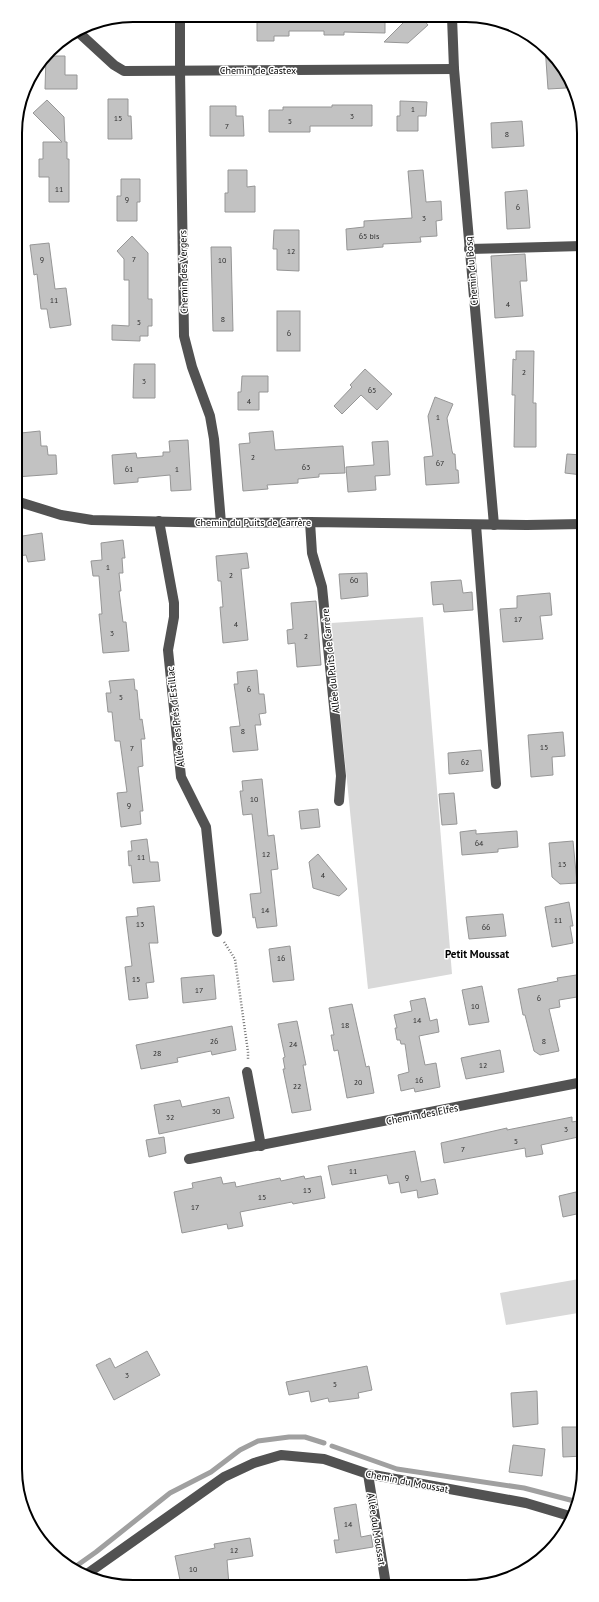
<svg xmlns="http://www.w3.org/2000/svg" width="599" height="1602" font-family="'PT Sans',sans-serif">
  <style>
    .green { fill: #d9d9d9 }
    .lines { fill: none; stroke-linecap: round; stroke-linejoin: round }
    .stream { stroke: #a0a0a0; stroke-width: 5 }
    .building { fill: #c2c2c2; stroke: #969696 }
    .path { stroke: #747474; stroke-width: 2.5; stroke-dasharray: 1 2; stroke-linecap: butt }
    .minor { stroke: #525252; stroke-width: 10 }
    .labels { text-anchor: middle; stroke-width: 3; stroke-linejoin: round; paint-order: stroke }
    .number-label { font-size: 8px; fill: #303030 }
    .street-label { font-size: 10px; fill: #000; stroke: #fff }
    .neighbourhood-label { font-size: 11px; font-weight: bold; fill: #000; stroke: #fff }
    .rim { fill: none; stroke: #000; stroke-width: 2 }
  </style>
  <rect width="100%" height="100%" fill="#fff"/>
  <g class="green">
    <polygon points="423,617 452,974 368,989 331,623"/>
    <polygon points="579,1279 584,1312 506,1325 500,1293"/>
  </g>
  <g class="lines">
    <g class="stream">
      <polyline points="332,1446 397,1469 524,1488 578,1502"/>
      <polyline points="72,1569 96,1552 170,1493 211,1472 240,1450 258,1441 289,1437 305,1437 324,1443"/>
    </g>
  </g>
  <g class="building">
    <polygon points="289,16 385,17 385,33 344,32 344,35 324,35 324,31 289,31 289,36 274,36 274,41 257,41 257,17"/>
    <polygon points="409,17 421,17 428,25 408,43 384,42"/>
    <polygon points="545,46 550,50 565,79 566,88 548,89"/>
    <polygon points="46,56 65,56 65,75 77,75 77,89 45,89"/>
    <polygon points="108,99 128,99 128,116 131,116 132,139 108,139"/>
    <polygon points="47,100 64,117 65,142 67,142 67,159 69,159 69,202 49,202 49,177 39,177 39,159 43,159 43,142 62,142 33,113"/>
    <polygon points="400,101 427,102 426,116 418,116 418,131 397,131 397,116 400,116"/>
    <polygon points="332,105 372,105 372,126 310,126 310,132 269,132 269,110 283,110 283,107 332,107"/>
    <polygon points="210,106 236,106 236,116 243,116 244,136 210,136"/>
    <polygon points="522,121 524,146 492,148 491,123"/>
    <polygon points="228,170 247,170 247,187 255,186 255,212 225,212 225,193 228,193"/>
    <polygon points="423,170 426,202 441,201 442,220 436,221 437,236 420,237 421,242 383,244 383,247 347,250 346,229 364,227 364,221 412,218 408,171"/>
    <polygon points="121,179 140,179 140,202 137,202 137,221 117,221 117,196 121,196"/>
    <polygon points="527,190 530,228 507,229 505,192"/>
    <polygon points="274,230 299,230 299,271 277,270 277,249 273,249"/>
    <polygon points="132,236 148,253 148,299 152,299 152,326 148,326 148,336 140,336 140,341 112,340 112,325 129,326 129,280 124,280 124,259 117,251"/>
    <polygon points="49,243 55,289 66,288 71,325 50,328 47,309 41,309 37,274 34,275 30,245"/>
    <polygon points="211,247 231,247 233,331 213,331"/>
    <polygon points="525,254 527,281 520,281 523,316 495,318 491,256"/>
    <rect x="277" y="311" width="23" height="40"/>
    <polygon points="516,351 534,351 533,403 536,403 536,447 514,447 515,395 512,395 513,359 516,360"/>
    <polygon points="134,364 155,364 155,398 133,398"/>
    <polygon points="365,369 392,394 377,410 361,395 342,414 334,406 352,387 350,385"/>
    <polygon points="242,376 268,376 268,392 259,392 259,410 238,410 238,392 241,392"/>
    <polygon points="435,397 453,404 447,418 452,451 453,454 455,454 456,470 458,470 459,483 426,485 424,457 433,456 428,416"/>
    <polygon points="40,431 41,446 47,446 48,455 56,455 57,474 16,477 16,448 22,447 21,433"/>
    <polygon points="273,431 275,450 343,446 345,473 319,474 319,477 298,479 298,483 267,485 268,489 243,491 239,444 250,443 249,433"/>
    <polygon points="188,440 191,490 171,491 170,475 138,478 138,482 114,484 112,455 136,453 137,458 163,456 163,452 170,452 169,441"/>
    <polygon points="388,441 390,475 375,476 376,490 348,492 346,467 374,465 372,442"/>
    <polygon points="567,454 582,455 582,475 565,473"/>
    <polygon points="42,533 45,560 28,562 26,555 18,556 16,537"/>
    <polygon points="123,540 125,558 122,558 123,573 119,573 121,591 119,591 123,622 126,622 129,651 103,653 99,614 102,614 99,576 93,576 91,561 102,560 101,543"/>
    <polygon points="247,553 249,568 241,569 248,640 223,643 220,607 223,607 221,581 218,581 216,556"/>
    <polygon points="367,573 368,596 341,599 339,574"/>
    <polygon points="461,580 463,593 472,592 473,610 444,612 443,604 433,605 431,582"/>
    <polygon points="550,593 552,615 540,616 543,639 503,642 500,609 517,608 517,596"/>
    <polygon points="316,601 321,665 297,667 295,643 288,644 287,630 293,629 291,603"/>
    <polygon points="257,670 259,694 264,694 266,713 259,714 261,725 255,725 258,750 233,752 230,727 240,726 234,684 238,684 237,672"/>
    <polygon points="134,679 135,690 137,690 140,720 142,719 145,739 141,739 143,766 138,767 143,811 140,811 141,824 121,827 117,793 127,792 120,741 115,741 112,712 108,712 106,693 111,693 109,681"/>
    <polygon points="563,732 565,756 552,757 553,775 531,777 528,735"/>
    <polygon points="481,750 483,771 449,774 448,753"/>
    <polygon points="262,779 268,836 274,835 278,869 271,870 277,926 257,928 255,917 253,918 250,894 261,893 252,814 243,815 240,791 243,791 242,781"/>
    <polygon points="454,793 457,824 442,825 439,794"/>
    <polygon points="318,809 320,827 301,829 299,811"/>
    <polygon points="476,830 476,834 517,831 518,847 498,849 498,852 462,855 460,832"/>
    <polygon points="147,839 150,862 158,862 160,881 133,883 131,865 129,866 128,851 132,851 131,841"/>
    <polygon points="573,841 577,883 560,884 552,877 549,843"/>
    <polygon points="318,854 347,889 339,896 313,888 309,862"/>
    <polygon points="569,902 573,926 570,926 573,943 552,947 545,907"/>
    <polygon points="154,906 158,943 149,943 154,982 146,983 148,998 129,1000 125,967 132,966 126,917 138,916 137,908"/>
    <polygon points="503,914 506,936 469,939 466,917"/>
    <polygon points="290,946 294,980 273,982 269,949"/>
    <polygon points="583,974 583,996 559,1000 560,1007 549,1009 559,1051 540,1055 534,1051 525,1015 523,1015 518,989 558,981 557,978"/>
    <polygon points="214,975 216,999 183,1003 181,978"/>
    <polygon points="482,986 489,1022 469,1025 462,990"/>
    <polygon points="425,998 430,1021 437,1019 439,1032 419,1036 425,1065 436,1063 440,1087 415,1092 414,1088 401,1091 398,1075 409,1072 405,1044 401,1044 400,1040 397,1040 395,1028 397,1028 394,1015 412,1011 410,1001"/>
    <polygon points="352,1004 366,1067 369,1066 374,1093 347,1098 338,1050 334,1051 331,1035 334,1035 329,1008"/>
    <polygon points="297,1021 306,1065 303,1065 311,1110 292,1113 283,1069 285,1069 283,1058 285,1057 278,1024"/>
    <polygon points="232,1026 236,1050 212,1055 211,1051 177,1058 178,1062 141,1069 136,1045"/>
    <polygon points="500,1050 504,1072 466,1079 461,1058"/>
    <polygon points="229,1097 234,1118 159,1134 154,1105 180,1100 182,1107"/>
    <polygon points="572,1117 572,1122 583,1120 583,1136 541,1145 543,1154 526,1157 525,1148 444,1163 441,1143 507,1128 507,1130"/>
    <polygon points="164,1137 166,1153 149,1157 146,1140"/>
    <polygon points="415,1151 421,1182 435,1179 438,1194 418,1198 417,1190 401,1193 399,1182 389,1184 387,1175 332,1185 328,1166"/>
    <polygon points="304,1176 305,1179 321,1176 325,1198 293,1204 292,1202 240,1212 243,1226 228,1229 227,1224 182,1233 174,1192 193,1188 192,1183 221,1177 223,1184 235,1182 236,1187 280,1178 281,1181"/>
    <polygon points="576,1192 581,1213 563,1217 559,1196"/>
    <polygon points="147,1351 160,1375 114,1400 96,1365 110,1358 115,1368"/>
    <polygon points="367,1366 372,1390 358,1393 359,1398 329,1402 328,1398 311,1402 309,1391 289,1395 286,1382"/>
    <polygon points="537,1391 538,1424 513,1427 511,1393"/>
    <polygon points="562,1427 584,1427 584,1456 563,1457"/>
    <polygon points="513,1445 545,1449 542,1476 509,1472"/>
    <polygon points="356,1504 361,1537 371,1535 373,1547 336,1553 334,1540 339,1540 334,1508"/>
    <polygon points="250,1538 253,1556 227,1560 229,1585 181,1585 175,1556 215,1548 214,1544"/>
  </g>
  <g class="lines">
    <polyline class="path" points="224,942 235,959 248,1052 248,1059"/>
    <g class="minor">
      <polyline points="180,15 180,70 184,336 192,367 210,416 214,439 221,523"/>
      <polyline points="452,17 454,69 494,525"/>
      <polyline points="77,31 114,65 124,71 454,69"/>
      <polyline points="469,249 582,246"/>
      <polyline points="16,501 61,515 92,520 221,523 310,522 527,525 582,524"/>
      <polyline points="159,521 174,603 174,617 168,650 181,777 206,827 217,932"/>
      <polyline points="310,522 312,553 322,587 341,776 339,801"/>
      <polyline points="476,525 496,784"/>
      <polyline points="247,1072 261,1146"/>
      <polyline points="189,1159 583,1082"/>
      <polyline points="368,1474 386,1585"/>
      <polyline points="84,1576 224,1477 254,1463 281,1455 324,1459 368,1474 526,1503 573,1517"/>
    </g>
  </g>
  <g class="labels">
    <g class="number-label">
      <text x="413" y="112">1</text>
      <text x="352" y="119">3</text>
      <text x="118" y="121">15</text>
      <text x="290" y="124">5</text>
      <text x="227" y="129">7</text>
      <text x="507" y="137">8</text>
      <text x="59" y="192">11</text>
      <text x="127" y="202">9</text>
      <text x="518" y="210">6</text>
      <text x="424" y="221">3</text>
      <text x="369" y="239">65 bis</text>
      <text x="291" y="254">12</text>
      <text x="42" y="262">9</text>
      <text x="134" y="262">7</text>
      <text x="222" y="263">10</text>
      <text x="54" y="303">11</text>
      <text x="508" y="307">4</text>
      <text x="223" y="322">8</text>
      <text x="139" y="325">5</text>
      <text x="289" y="336">6</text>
      <text x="524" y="375">2</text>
      <text x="144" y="384">3</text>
      <text x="372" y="393">65</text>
      <text x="249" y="404">4</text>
      <text x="438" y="420">1</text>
      <text x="253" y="460">2</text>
      <text x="440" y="466">67</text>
      <text x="306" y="470">63</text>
      <text x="129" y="472">61</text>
      <text x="177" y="472">1</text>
      <text x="108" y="570">1</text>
      <text x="231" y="578">2</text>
      <text x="354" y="583">60</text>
      <text x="518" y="622">17</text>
      <text x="236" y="627">4</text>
      <text x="112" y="636">3</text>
      <text x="306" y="639">2</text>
      <text x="249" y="692">6</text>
      <text x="121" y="700">5</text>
      <text x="243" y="734">8</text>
      <text x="544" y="750">15</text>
      <text x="132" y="751">7</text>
      <text x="465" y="765">62</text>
      <text x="254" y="802">10</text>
      <text x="129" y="808">9</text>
      <text x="479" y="846">64</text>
      <text x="266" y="857">12</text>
      <text x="141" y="860">11</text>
      <text x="562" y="867">13</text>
      <text x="323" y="878">4</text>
      <text x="265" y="913">14</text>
      <text x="558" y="923">11</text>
      <text x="140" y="927">13</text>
      <text x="486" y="930">66</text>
      <text x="281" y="961">16</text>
      <text x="136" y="982">15</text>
      <text x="199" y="993">17</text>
      <text x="539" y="1001">6</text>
      <text x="475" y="1009">10</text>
      <text x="417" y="1023">14</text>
      <text x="345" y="1028">18</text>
      <text x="214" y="1044">26</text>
      <text x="544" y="1044">8</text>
      <text x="293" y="1047">24</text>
      <text x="157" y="1056">28</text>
      <text x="483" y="1068">12</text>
      <text x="419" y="1083">16</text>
      <text x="358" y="1085">20</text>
      <text x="297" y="1089">22</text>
      <text x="216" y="1114">30</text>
      <text x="170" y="1120">32</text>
      <text x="566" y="1132">3</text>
      <text x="516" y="1144">5</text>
      <text x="463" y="1152">7</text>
      <text x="353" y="1174">11</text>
      <text x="407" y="1180">9</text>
      <text x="307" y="1193">13</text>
      <text x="262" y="1200">15</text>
      <text x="195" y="1210">17</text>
      <text x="127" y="1378">3</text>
      <text x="335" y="1387">5</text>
      <text x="348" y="1527">14</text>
      <text x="234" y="1553">12</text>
      <text x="193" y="1572">10</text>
    </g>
    <g class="street-label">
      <text x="258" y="74">Chemin de Castex</text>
      <text transform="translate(471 271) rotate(-95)" y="4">Chemin du Bosq</text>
      <text transform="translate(183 272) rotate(-91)" y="4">Chemin des Vergers</text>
      <text x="253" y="526">Chemin du Puits de Carrère</text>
      <text transform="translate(330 661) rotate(-96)" y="4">Allée du Puits de Carrère</text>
      <text transform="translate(175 717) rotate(-96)" y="4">Allée des Prés d'Estillac</text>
      <text transform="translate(422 1114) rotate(-11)" y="4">Chemin des Elfes</text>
      <text transform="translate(407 1481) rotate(11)" y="4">Chemin du Moussat</text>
      <text transform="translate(377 1529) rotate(81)" y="4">Allée du Moussat</text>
    </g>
    <g class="neighbourhood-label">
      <text x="477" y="958">Petit Moussat</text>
    </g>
  </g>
  <path d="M0 0H599V1602H0ZM133 22H466A111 111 0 0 1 577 133V1469A111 111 0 0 1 466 1580H133A111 111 0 0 1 22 1469V133A111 111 0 0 1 133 22Z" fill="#fff" fill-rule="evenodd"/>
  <path class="rim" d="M133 22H466A111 111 0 0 1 577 133V1469A111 111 0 0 1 466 1580H133A111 111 0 0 1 22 1469V133A111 111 0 0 1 133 22Z"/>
</svg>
